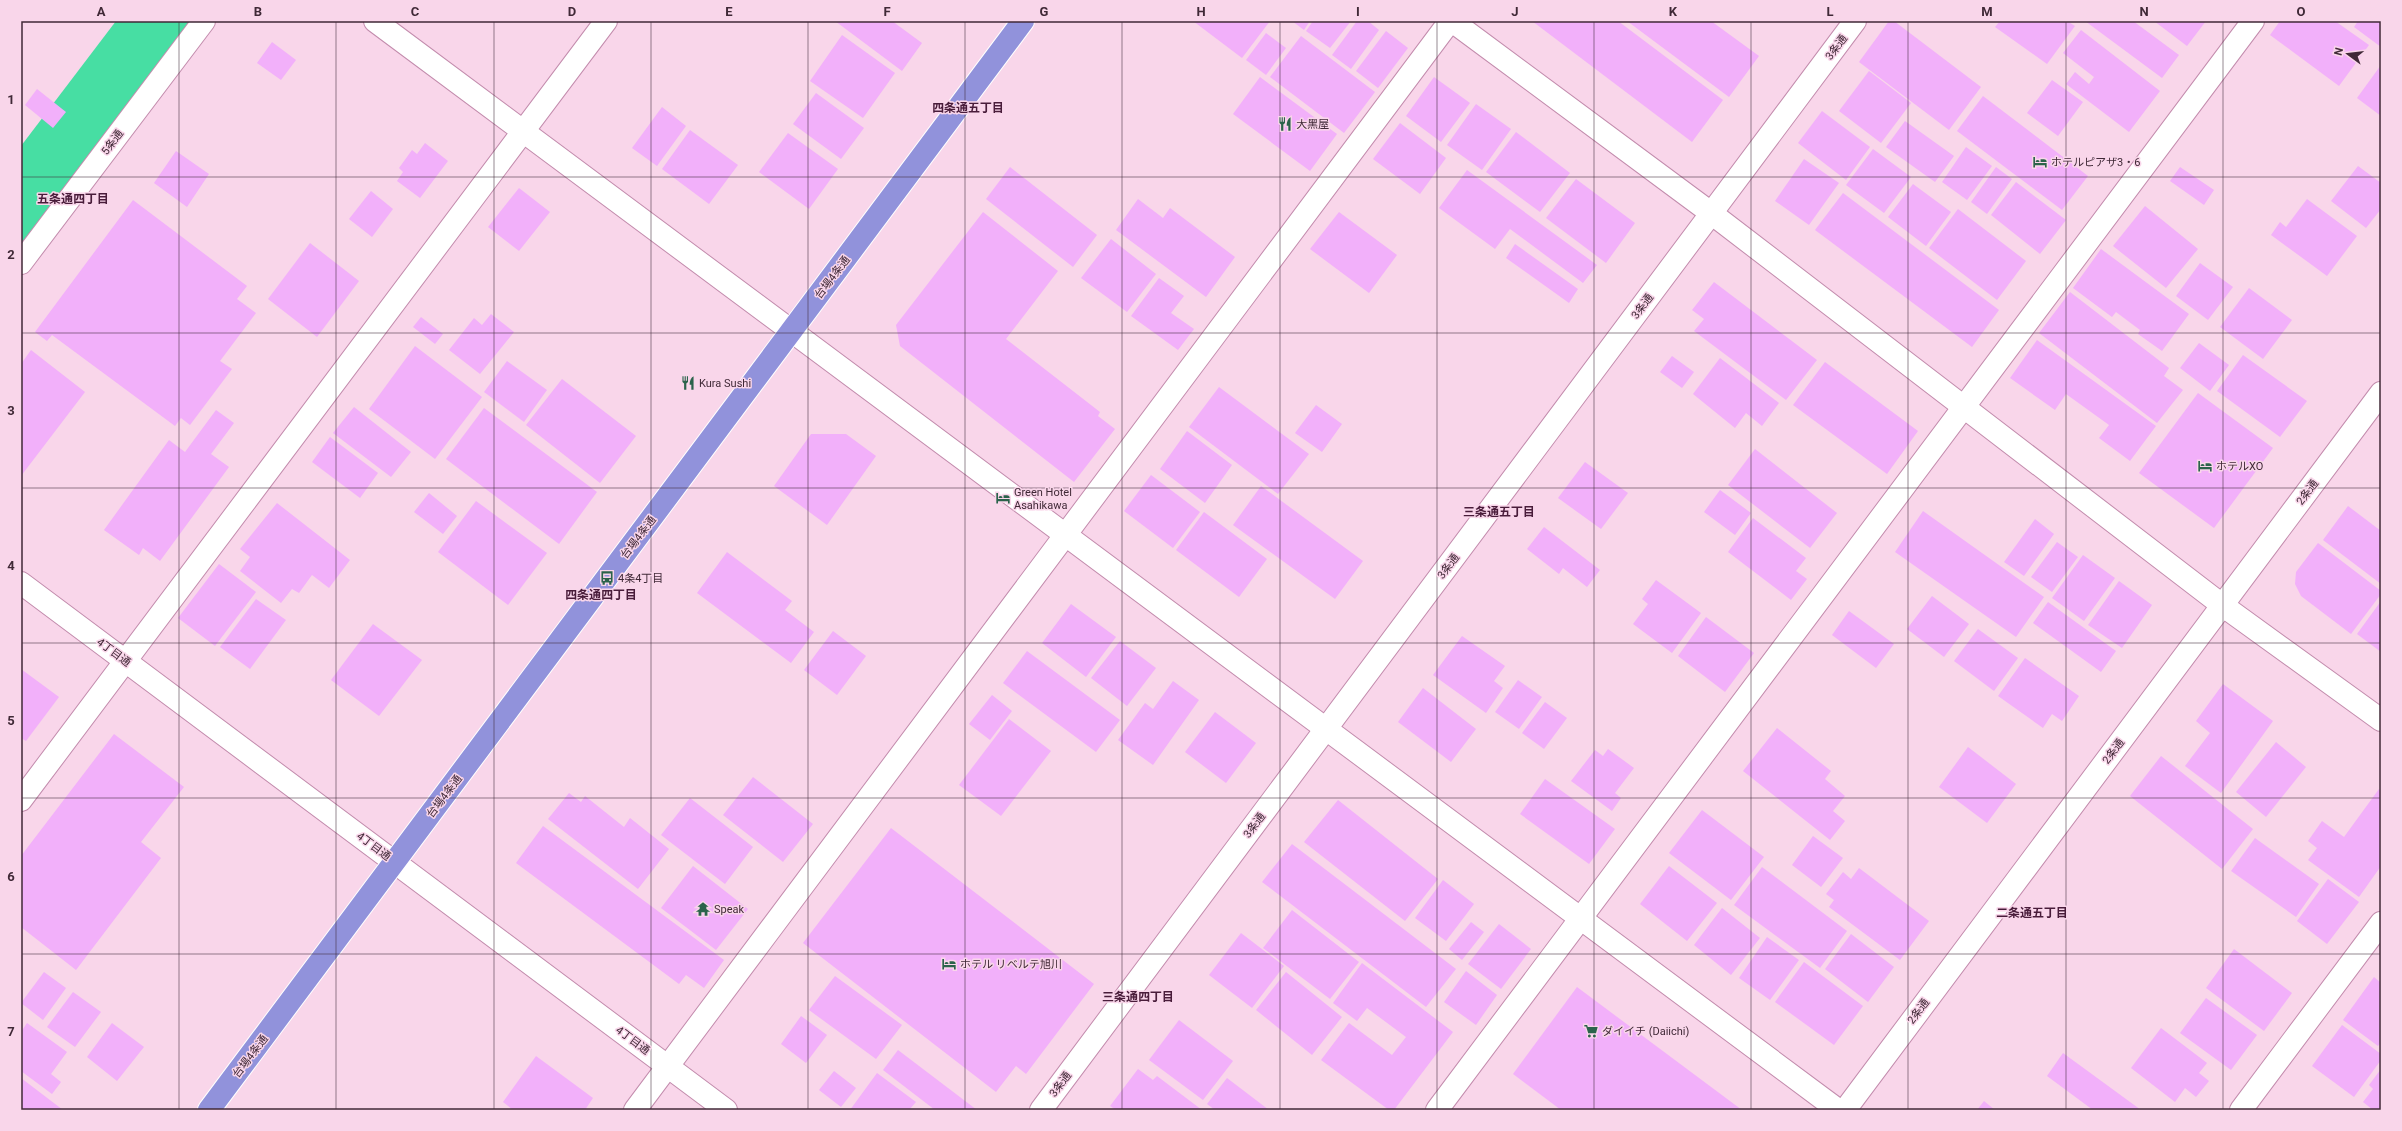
<svg xmlns="http://www.w3.org/2000/svg" width="2402" height="1131" font-family="Roboto,'Noto Sans JP',sans-serif">
  <style>
    .green { fill: #47dea3 }
    .building { fill: #f2b0fa }
    .lines { fill: none; stroke-linecap: round; stroke-linejoin: round }
    .minor-casing { stroke: #c38cad; stroke-width: 24 }
    .highway-casing { stroke: #fff; stroke-width: 24 }
    .minor { stroke: #fff; stroke-width: 22 }
    .highway { stroke: #9192db; stroke-width: 22 }
    .grid { fill: none; stroke: #402937; stroke-width: 1; stroke-opacity: 0.55 }
    .labels { text-anchor: middle; stroke-width: 3; stroke-linejoin: round; paint-order: stroke }
    .street-label { font-size: 11px; fill: #402937; stroke: #f9d6ea }
    .poi-label { font-size: 11px; fill: #402937; stroke: #f9d6ea; text-anchor: start }
    .neighbourhood-label { font-size: 12px; font-weight: bold; fill: #491c3a; stroke: #f9d6ea }
    .neatline { fill: none; stroke: #402937; stroke-width: 1.5 }
    .grid-label { font-size: 13px; text-anchor: middle; font-weight: bold; fill: #402937 }
  </style>
  <rect width="100%" height="100%" fill="#f9d6ea"/>
  <polygon class="green" points="116,21 204,21 21,263 21,146"/>
  <g class="building">
    <polygon points="835,21 892,21 922,43 902,71"/>
    <polygon points="1193,21 1270,21 1242,58"/>
    <polygon points="1292,21 1310,21 1304,30"/>
    <polygon points="1313,21 1351,21 1330,48 1306,31"/>
    <polygon points="1357,21 1368,21 1379,30 1351,69 1332,55"/>
    <polygon points="1532,21 1618,21 1723,100 1692,142"/>
    <polygon points="1627,21 1711,21 1759,56 1729,97"/>
    <polygon points="1889,21 1894,21 1981,87 1949,130 1859,62"/>
    <polygon points="2000,21 2067,21 2075,26 2047,64 1995,27"/>
    <polygon points="2085,21 2133,21 2179,55 2162,78"/>
    <polygon points="2154,21 2206,21 2187,46"/>
    <polygon points="2280,21 2335,21 2369,45 2339,86 2270,35"/>
    <polygon points="2358,21 2381,21 2381,47 2354,27"/>
    <polygon points="2081,30 2160,91 2129,132 2066,84 2075,72 2089,84 2094,77 2063,53"/>
    <polygon points="1386,31 1408,48 1378,88 1356,71"/>
    <polygon points="1266,33 1286,48 1266,75 1246,60"/>
    <polygon points="842,35 895,73 863,118 810,81"/>
    <polygon points="1301,36 1375,92 1344,133 1270,77"/>
    <polygon points="272,42 296,60 281,80 257,63"/>
    <polygon points="2381,65 2381,116 2357,98"/>
    <polygon points="1869,71 1911,103 1881,143 1839,111"/>
    <polygon points="1260,77 1337,134 1310,171 1233,114"/>
    <polygon points="1434,77 1470,103 1441,142 1406,116"/>
    <polygon points="2052,80 2083,102 2058,136 2027,113"/>
    <polygon points="37,89 66,112 53,128 25,105"/>
    <polygon points="816,93 864,128 841,159 793,124"/>
    <polygon points="1983,96 2088,176 2062,210 1957,131"/>
    <polygon points="1476,104 1511,129 1482,170 1447,145"/>
    <polygon points="662,107 686,126 657,166 632,148"/>
    <polygon points="1822,111 1870,147 1846,180 1798,143"/>
    <polygon points="1905,121 1954,156 1935,182 1886,147"/>
    <polygon points="1400,123 1446,158 1420,194 1373,159"/>
    <polygon points="690,130 738,165 709,204 662,169"/>
    <polygon points="1516,132 1570,173 1540,212 1486,172"/>
    <polygon points="788,133 838,169 809,209 759,172"/>
    <polygon points="425,143 448,161 420,198 397,181 403,172 399,168 412,150 417,154"/>
    <polygon points="1966,147 1992,166 1967,200 1942,182"/>
    <polygon points="1873,149 1911,177 1884,213 1846,185"/>
    <polygon points="176,151 209,174 187,207 154,183"/>
    <polygon points="1804,159 1839,183 1809,225 1775,201"/>
    <polygon points="2358,166 2381,183 2381,209 2366,228 2331,201"/>
    <polygon points="1010,167 1097,235 1073,267 986,199"/>
    <polygon points="1996,167 2012,179 1987,214 1971,202"/>
    <polygon points="2180,167 2214,190 2204,205 2170,181"/>
    <polygon points="1467,170 1597,265 1583,283 1510,229 1495,249 1439,208"/>
    <polygon points="1576,179 1635,223 1606,263 1546,218"/>
    <polygon points="2016,182 2066,220 2040,254 1991,215"/>
    <polygon points="1913,184 1951,212 1926,246 1888,217"/>
    <polygon points="519,188 550,212 519,251 488,227"/>
    <polygon points="371,191 393,209 372,237 349,219"/>
    <polygon points="1843,193 1999,310 1972,347 1815,230"/>
    <polygon points="1138,199 1163,218 1170,208 1235,257 1206,297 1116,230"/>
    <polygon points="2307,199 2357,236 2327,276 2271,235 2280,222 2286,227"/>
    <polygon points="133,200 247,286 237,299 256,313 220,361 232,369 190,425 181,418 175,426 52,335 47,341 35,332"/>
    <polygon points="2145,206 2198,249 2166,288 2113,246"/>
    <polygon points="1958,209 2026,261 1997,300 1929,248"/>
    <polygon points="983,212 1058,271 1006,339 1100,412 1098,416 1115,429 1074,482 900,346 896,325"/>
    <polygon points="1339,212 1397,255 1369,293 1310,249"/>
    <polygon points="1111,239 1156,274 1127,312 1081,278"/>
    <polygon points="310,243 359,281 317,337 268,299"/>
    <polygon points="1515,244 1578,289 1569,303 1506,258"/>
    <polygon points="2101,249 2189,314 2162,351 2138,334 2140,330 2116,312 2112,317 2073,288"/>
    <polygon points="2200,263 2233,287 2208,320 2176,296"/>
    <polygon points="1159,278 1184,296 1171,313 1194,329 1178,350 1131,316"/>
    <polygon points="1714,282 1817,360 1786,400 1694,331 1704,319 1692,310"/>
    <polygon points="2249,288 2292,320 2263,359 2220,327"/>
    <polygon points="2070,292 2169,368 2164,376 2183,390 2157,423 2039,333"/>
    <polygon points="491,314 514,332 480,374 449,350 474,318 482,325"/>
    <polygon points="421,317 443,334 435,344 413,327"/>
    <polygon points="2037,340 2156,426 2130,461 2099,438 2109,425 2066,394 2055,410 2010,378"/>
    <polygon points="2199,343 2229,365 2210,391 2180,368"/>
    <polygon points="415,346 482,397 435,459 369,409"/>
    <polygon points="31,350 85,392 21,476 21,364"/>
    <polygon points="2243,355 2307,401 2280,437 2217,391"/>
    <polygon points="1672,356 1694,372 1682,388 1660,372"/>
    <polygon points="1720,358 1779,403 1762,426 1746,413 1735,428 1693,394"/>
    <polygon points="507,361 547,390 524,422 484,392"/>
    <polygon points="1825,362 1918,431 1887,474 1793,405"/>
    <polygon points="562,379 636,436 600,483 526,425"/>
    <polygon points="1219,387 1309,454 1278,494 1189,427"/>
    <polygon points="2198,393 2273,448 2214,528 2139,473"/>
    <polygon points="1316,405 1342,424 1322,452 1295,433"/>
    <polygon points="354,407 411,452 391,477 333,433"/>
    <polygon points="484,408 597,492 559,544 446,459"/>
    <polygon points="216,410 234,423 211,454 229,467 160,561 143,548 139,555 104,530 169,440 185,452"/>
    <polygon points="1187,431 1232,465 1205,503 1160,469"/>
    <polygon points="811,434 846,434 876,456 827,525 774,486"/>
    <polygon points="330,437 378,473 360,498 312,462"/>
    <polygon points="1755,449 1837,513 1810,548 1728,485"/>
    <polygon points="1585,462 1628,493 1601,529 1558,498"/>
    <polygon points="1151,475 1200,512 1173,548 1124,511"/>
    <polygon points="1261,486 1363,561 1335,599 1233,525"/>
    <polygon points="1720,490 1751,513 1735,535 1704,512"/>
    <polygon points="429,493 457,516 443,534 414,512"/>
    <polygon points="476,501 547,553 508,605 438,552"/>
    <polygon points="277,503 350,560 329,588 312,575 299,593 292,589 281,603 240,571 250,557 240,549"/>
    <polygon points="2348,506 2381,531 2381,584 2323,540"/>
    <polygon points="1923,511 2044,597 2016,637 1895,552"/>
    <polygon points="1204,512 1267,559 1239,597 1176,550"/>
    <polygon points="1753,518 1806,558 1796,571 1807,579 1791,600 1728,552"/>
    <polygon points="2035,519 2054,534 2024,576 2004,562"/>
    <polygon points="1544,527 1600,570 1587,587 1563,568 1559,574 1527,549"/>
    <polygon points="2057,542 2078,557 2052,592 2031,577"/>
    <polygon points="2318,543 2381,591 2381,594 2351,634 2301,596 2295,584 2296,572"/>
    <polygon points="727,552 792,601 785,610 814,632 791,663 697,593"/>
    <polygon points="2083,555 2115,578 2084,621 2052,598"/>
    <polygon points="219,564 256,592 215,646 178,618"/>
    <polygon points="1656,580 1701,613 1672,653 1633,624 1648,604 1642,599"/>
    <polygon points="2119,581 2152,605 2122,648 2088,625"/>
    <polygon points="1932,596 1969,624 1944,657 1907,629"/>
    <polygon points="256,599 286,620 250,669 220,647"/>
    <polygon points="2381,601 2381,652 2357,634"/>
    <polygon points="2048,602 2116,651 2101,672 2033,623"/>
    <polygon points="1071,604 1116,637 1086,677 1042,643"/>
    <polygon points="1849,611 1894,644 1876,668 1832,635"/>
    <polygon points="1706,617 1754,653 1725,692 1678,656"/>
    <polygon points="373,624 422,660 379,716 331,680"/>
    <polygon points="1978,629 2018,658 1994,691 1954,661"/>
    <polygon points="833,631 866,656 837,695 804,670"/>
    <polygon points="1462,636 1505,666 1494,681 1503,688 1486,713 1433,675"/>
    <polygon points="1120,641 1156,668 1127,706 1091,678"/>
    <polygon points="1027,651 1120,720 1096,752 1003,683"/>
    <polygon points="2025,658 2079,696 2062,721 2052,714 2043,728 1998,696"/>
    <polygon points="21,669 59,697 26,741 21,738"/>
    <polygon points="1518,680 1542,697 1519,729 1495,712"/>
    <polygon points="1173,681 1199,700 1153,765 1118,740 1145,703 1153,709"/>
    <polygon points="2223,684 2273,721 2221,793 2185,766 2210,733 2196,721"/>
    <polygon points="1423,688 1476,729 1451,762 1398,722"/>
    <polygon points="992,695 1012,711 990,740 969,724"/>
    <polygon points="1545,702 1567,718 1544,749 1522,733"/>
    <polygon points="1215,712 1256,743 1226,783 1185,752"/>
    <polygon points="1009,719 1051,751 1001,816 959,785"/>
    <polygon points="1777,728 1831,771 1825,779 1845,796 1833,811 1845,821 1830,840 1743,771"/>
    <polygon points="114,734 184,787 141,842 161,858 76,970 21,927 21,856"/>
    <polygon points="2276,742 2306,767 2266,817 2236,792"/>
    <polygon points="1968,747 2016,784 1987,823 1939,787"/>
    <polygon points="1608,749 1634,768 1615,793 1621,798 1612,811 1571,781 1595,750 1603,756"/>
    <polygon points="2161,756 2253,829 2222,869 2130,796"/>
    <polygon points="753,777 813,824 783,862 723,815"/>
    <polygon points="1545,779 1615,829 1589,864 1520,814"/>
    <polygon points="2379,789 2381,791 2381,866 2359,897 2308,860 2317,848 2308,841 2322,821 2344,837"/>
    <polygon points="569,793 581,802 585,796 624,827 630,818 669,849 638,889 548,819"/>
    <polygon points="690,798 753,847 725,884 661,835"/>
    <polygon points="1338,800 1438,879 1405,921 1304,842"/>
    <polygon points="1702,810 1764,857 1731,900 1669,853"/>
    <polygon points="543,826 724,960 704,988 686,975 679,984 516,863"/>
    <polygon points="891,828 1094,984 1026,1074 1016,1066 996,1092 803,943"/>
    <polygon points="1813,836 1843,858 1821,887 1792,865"/>
    <polygon points="2255,838 2319,884 2296,917 2231,871"/>
    <polygon points="1292,844 1456,969 1426,1007 1262,882"/>
    <polygon points="693,866 748,909 716,950 661,908"/>
    <polygon points="1669,866 1717,903 1687,941 1640,904"/>
    <polygon points="1762,867 1847,931 1820,968 1734,905"/>
    <polygon points="1859,868 1929,921 1900,960 1829,907 1834,900 1826,894 1843,872 1851,879"/>
    <polygon points="2328,879 2359,902 2327,944 2297,921"/>
    <polygon points="1443,880 1474,904 1446,941 1415,918"/>
    <polygon points="1722,908 1760,938 1731,975 1694,945"/>
    <polygon points="1292,910 1359,962 1330,999 1263,948"/>
    <polygon points="1471,922 1484,932 1462,960 1449,949"/>
    <polygon points="1499,924 1531,949 1501,989 1468,964"/>
    <polygon points="1241,933 1284,966 1252,1008 1209,975"/>
    <polygon points="1851,934 1894,967 1868,1002 1825,969"/>
    <polygon points="1767,937 1799,960 1770,1000 1739,978"/>
    <polygon points="2234,949 2292,993 2264,1031 2206,988"/>
    <polygon points="1804,962 1863,1006 1834,1045 1775,1002"/>
    <polygon points="1362,963 1453,1032 1394,1110 1389,1110 1321,1060 1349,1023 1392,1055 1406,1037 1367,1008 1357,1021 1333,1003"/>
    <polygon points="1466,971 1497,995 1476,1025 1444,1002"/>
    <polygon points="44,972 66,988 43,1020 21,1003"/>
    <polygon points="1286,972 1342,1017 1312,1055 1256,1010"/>
    <polygon points="835,976 902,1025 876,1059 809,1010"/>
    <polygon points="2374,977 2381,983 2381,1042 2378,1046 2343,1020"/>
    <polygon points="1577,987 1742,1110 1561,1110 1513,1074"/>
    <polygon points="73,992 101,1012 75,1047 47,1027"/>
    <polygon points="2206,998 2257,1035 2231,1070 2180,1033"/>
    <polygon points="801,1016 827,1035 806,1063 781,1044"/>
    <polygon points="1179,1020 1233,1061 1203,1100 1149,1060"/>
    <polygon points="27,1023 67,1052 51,1074 61,1082 52,1094 21,1071 21,1032"/>
    <polygon points="112,1023 144,1047 117,1081 87,1057"/>
    <polygon points="2342,1025 2381,1054 2381,1060 2354,1097 2312,1066"/>
    <polygon points="2161,1028 2207,1063 2199,1073 2209,1081 2196,1097 2185,1088 2175,1102 2131,1068"/>
    <polygon points="898,1050 977,1110 935,1110 883,1070"/>
    <polygon points="2063,1053 2141,1110 2093,1110 2047,1076"/>
    <polygon points="536,1056 593,1098 585,1110 513,1110 503,1102"/>
    <polygon points="1138,1069 1153,1080 1157,1076 1202,1110 1116,1110 1110,1106"/>
    <polygon points="2381,1069 2381,1110 2373,1110 2363,1102 2373,1089 2369,1085"/>
    <polygon points="834,1071 856,1088 841,1107 819,1090"/>
    <polygon points="877,1073 916,1102 909,1110 850,1110"/>
    <polygon points="21,1078 63,1110 21,1110"/>
    <polygon points="1227,1078 1269,1110 1215,1110 1207,1104"/>
    <polygon points="1984,1101 1995,1110 1977,1110"/>
  </g>
  <g class="lines">
    <defs>
      <g id="minor">
        <polyline points="375,21 1838,1110"/>
        <polyline points="1452,21 1711,213 2222,605 2381,720"/>
        <polyline points="21,263 204,21"/>
        <polyline points="21,583 726,1110"/>
        <polyline points="21,800 606,21"/>
        <polyline points="635,1110 1450,21"/>
        <polyline points="1041,1110 1855,21"/>
        <polyline points="1437,1110 2253,21"/>
        <polyline points="1845,1110 2381,393"/>
        <polyline points="2241,1110 2381,923"/>
      </g>
      <polyline id="highway" points="209,1110 1023,21"/>
    </defs>
    <use href="#minor" class="minor-casing"/>
    <use href="#highway" class="highway-casing"/>
    <use href="#minor" class="minor"/>
    <use href="#highway" class="highway"/>
  </g>
  <path class="grid" d="M179,21V1110M336,21V1110M494,21V1110M651,21V1110M808,21V1110M965,21V1110M1122,21V1110M1280,21V1110M1437,21V1110M1594,21V1110M1751,21V1110M1908,21V1110M2066,21V1110M2223,21V1110M21,177H2381M21,333H2381M21,488H2381M21,643H2381M21,798H2381M21,954H2381"/>
  <defs>
    <symbol id="restaurant-bare" viewBox="-9 -9 18 18"><path d="M-5-6h1v4h1v-4h1v4h1v-4h1v5L-1.5 .5V6h-2V.5L-5-1ZM5-6V6H3V1.5H1.5Q1.5-4 5-6Z" fill="#2b634b" stroke="#f9d6ea" stroke-width="2.5" paint-order="stroke"/></symbol>
    <symbol id="hotel-bare" viewBox="-9 -9 18 18"><path d="M-6-4.5h1.5V1H6V5H4.5V3h-9V5H-6ZM-4 0a1.8 1.8 0 1 1 3.6 0ZM.5 0V-2.5h3Q6-2.5 6 0Z" fill="#2b634b" stroke="#f9d6ea" stroke-width="2.5" paint-order="stroke"/></symbol>
    <symbol id="bus-bare" viewBox="-9 -9 18 18"><path d="M-5-6H5V4H4V6H2V4H-2V6H-4V4H-5ZM-3.5-4V0h7V-4ZM-3.5 1.2v1.5H-2V1.2ZM2 1.2v1.5H3.5V1.2Z" fill="#2b634b" stroke="#f9d6ea" stroke-width="2.5" paint-order="stroke"/></symbol>
    <symbol id="temple-bare" viewBox="-9 -9 18 18"><path d="M0-6L5-2H3V0L6.5 2.5H4V6H1.5V3h-3V6H-4V2.5H-6.5L-3 0V-2H-5Z" fill="#2b634b" stroke="#f9d6ea" stroke-width="2.5" paint-order="stroke"/></symbol>
    <symbol id="supermarket-bare" viewBox="-9 -9 18 18"><path d="M-6-5.5h2.5l.6 2H6L4.5 2H-2.5L-4.4-4H-6ZM-1.5 3.2a1.3 1.3 0 1 0 .1 0ZM3 3.2a1.3 1.3 0 1 0 .1 0Z" fill="#2b634b" stroke="#f9d6ea" stroke-width="2.5" paint-order="stroke"/></symbol>
  </defs>
  <g fill-rule="evenodd">
    <use href="#restaurant-bare" x="1275" y="114" width="20" height="20"/>
    <use href="#hotel-bare" x="2030" y="152" width="20" height="20"/>
    <use href="#restaurant-bare" x="678" y="373" width="20" height="20"/>
    <use href="#hotel-bare" x="2195" y="456" width="20" height="20"/>
    <use href="#hotel-bare" x="993" y="488" width="20" height="20"/>
    <use href="#bus-bare" x="597" y="568" width="20" height="20"/>
    <use href="#temple-bare" x="693" y="899" width="20" height="20"/>
    <use href="#hotel-bare" x="939" y="954" width="20" height="20"/>
    <use href="#supermarket-bare" x="1581" y="1021" width="20" height="20"/>
  </g>
  <g class="labels">
    <g class="street-label">
      <text transform="translate(1836 47) rotate(-53)" y="4">3条通</text>
      <text transform="translate(112 142) rotate(-53)" y="4">5条通</text>
      <text transform="translate(832 277) rotate(-53)" y="4">台場4条通</text>
      <text transform="translate(1642 306) rotate(-53)" y="4">3条通</text>
      <text transform="translate(2307 492) rotate(-53)" y="4">2条通</text>
      <text transform="translate(638 537) rotate(-53)" y="4">台場4条通</text>
      <text transform="translate(1448 566) rotate(-53)" y="4">3条通</text>
      <text transform="translate(114 652) rotate(37)" y="4">4丁目通</text>
      <text transform="translate(2113 751) rotate(-53)" y="4">2条通</text>
      <text transform="translate(444 796) rotate(-53)" y="4">台場4条通</text>
      <text transform="translate(1254 825) rotate(-53)" y="4">3条通</text>
      <text transform="translate(374 846) rotate(37)" y="4">4丁目通</text>
      <text transform="translate(1918 1011) rotate(-53)" y="4">2条通</text>
      <text transform="translate(633 1040) rotate(37)" y="4">4丁目通</text>
      <text transform="translate(250 1056) rotate(-53)" y="4">台場4条通</text>
      <text transform="translate(1060 1084) rotate(-53)" y="4">3条通</text>
    </g>
    <g class="poi-label">
      <text x="1296" y="128">大黑屋</text>
      <text x="2051" y="166">ホテルピアザ3・6</text>
      <text x="699" y="387">Kura Sushi</text>
      <text x="2216" y="470">ホテルXO</text>
      <text x="1014" y="496">Green Hotel<tspan x="1014" dy="13">Asahikawa</tspan></text>
      <text x="618" y="582">4条4丁目</text>
      <text x="714" y="913">Speak</text>
      <text x="960" y="968">ホテル リベルテ旭川</text>
      <text x="1602" y="1035">ダイイチ (Daiichi)</text>
    </g>
    <g class="neighbourhood-label">
      <text x="968" y="112">四条通五丁目</text>
      <text x="73" y="203">五条通四丁目</text>
      <text x="1499" y="516">三条通五丁目</text>
      <text x="601" y="599">四条通四丁目</text>
      <text x="2032" y="917">二条通五丁目</text>
      <text x="1138" y="1001">三条通四丁目</text>
    </g>
  </g>
  <rect width="2402" height="1131" fill="none" stroke="#f9d6ea" stroke-width="44"/>
  <g transform="translate(2348 54) rotate(285)" stroke="#f9d6ea" stroke-width="3" paint-order="stroke">
  <path d="M0-3L7 15L0 10L-7 15Z" fill="#402937"/>
  <text y="-6" font-size="11" font-weight="bold" text-anchor="middle" fill="#402937">N</text>
  </g>
  <rect x="22" y="22" width="2358" height="1087" class="neatline"/>
  <g class="grid-label">
    <text x="101" y="16">A</text>
    <text x="258" y="16">B</text>
    <text x="415" y="16">C</text>
    <text x="572" y="16">D</text>
    <text x="729" y="16">E</text>
    <text x="887" y="16">F</text>
    <text x="1044" y="16">G</text>
    <text x="1201" y="16">H</text>
    <text x="1358" y="16">I</text>
    <text x="1515" y="16">J</text>
    <text x="1673" y="16">K</text>
    <text x="1830" y="16">L</text>
    <text x="1987" y="16">M</text>
    <text x="2144" y="16">N</text>
    <text x="2301" y="16">O</text>
    <text x="11" y="104">1</text>
    <text x="11" y="259">2</text>
    <text x="11" y="415">3</text>
    <text x="11" y="570">4</text>
    <text x="11" y="725">5</text>
    <text x="11" y="881">6</text>
    <text x="11" y="1036">7</text>
  </g>
</svg>
